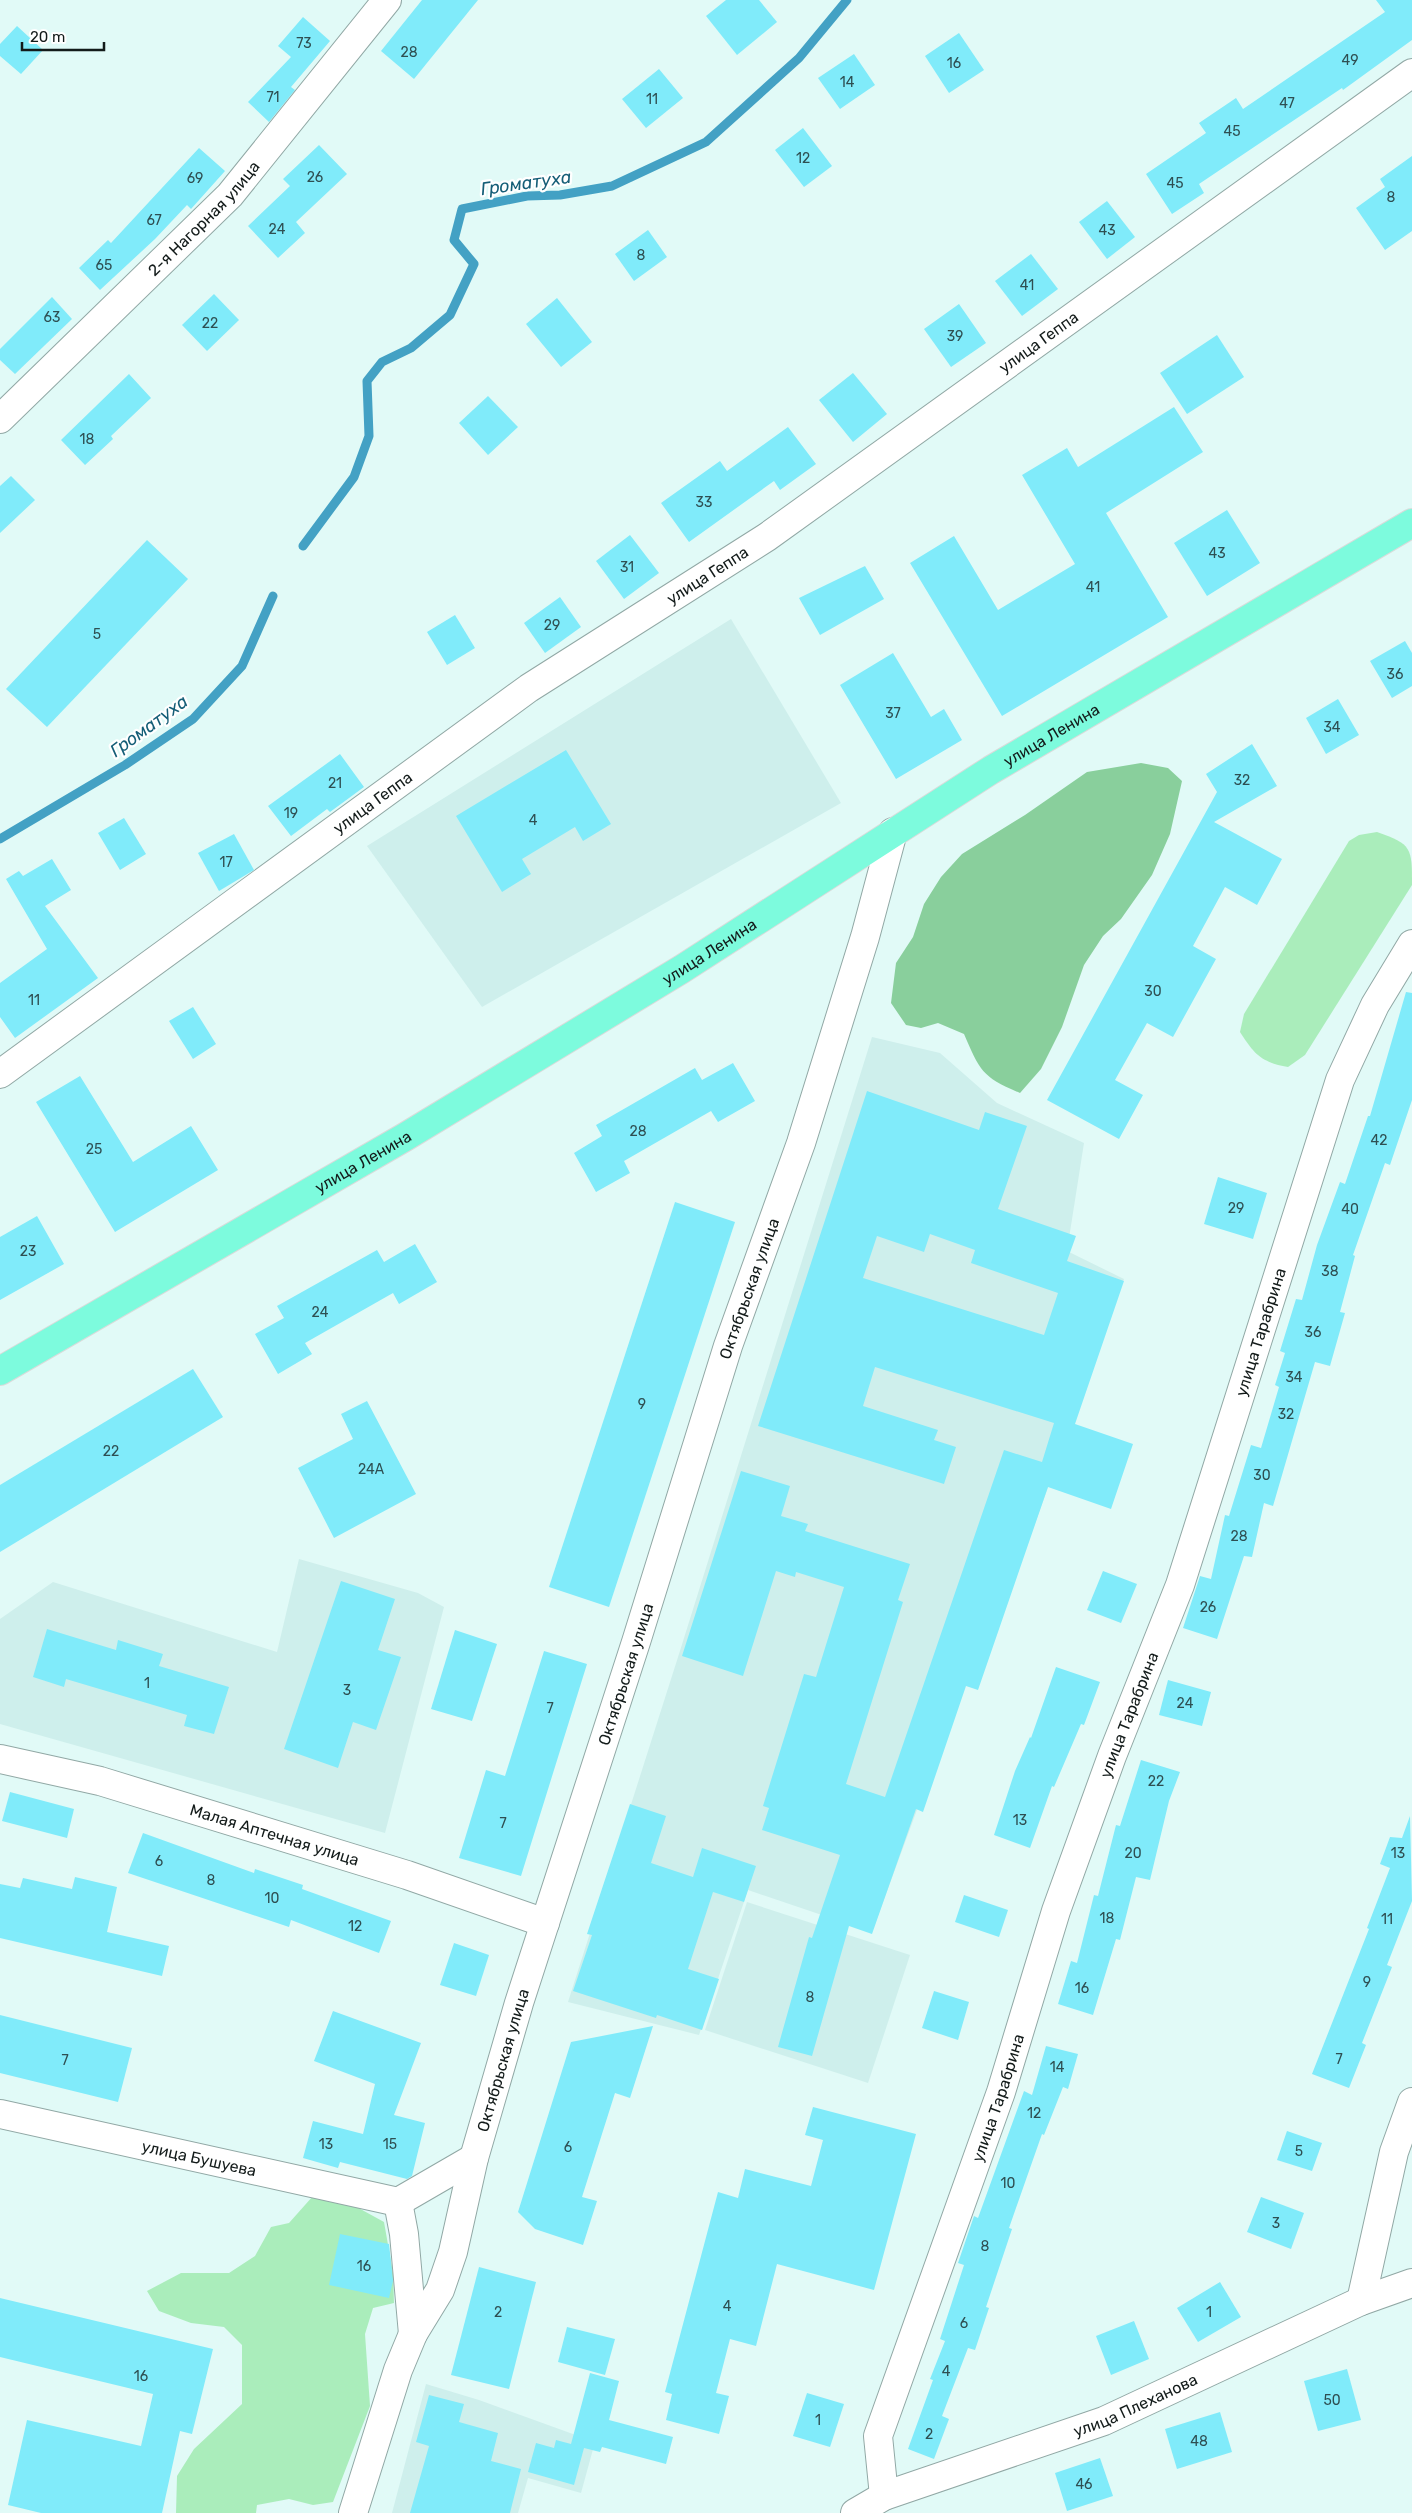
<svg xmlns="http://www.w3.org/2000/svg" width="1412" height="2513" font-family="Rubik,sans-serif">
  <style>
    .built { fill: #ceefec }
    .green { fill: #aaedbb }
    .forest { fill: #89cf9c }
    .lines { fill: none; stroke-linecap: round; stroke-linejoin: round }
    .stream { stroke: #43a1c4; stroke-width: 9 }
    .building { fill: #80ebfa; fill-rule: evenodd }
    .minor-casing { stroke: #91a8a5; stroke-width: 30 }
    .major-casing { stroke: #d9dbda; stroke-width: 30 }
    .minor { stroke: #fff; stroke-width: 28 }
    .major { stroke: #7dfbdd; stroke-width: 28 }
    .labels { text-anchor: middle; stroke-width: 4.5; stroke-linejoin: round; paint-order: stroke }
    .number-label { font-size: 14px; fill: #2e4f52 }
    .street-label { font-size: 16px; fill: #131b1a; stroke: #fff }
    .water-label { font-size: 18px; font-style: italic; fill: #155e77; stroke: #fff }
  </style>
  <rect width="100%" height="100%" fill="#e1faf7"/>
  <g class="built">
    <polygon points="731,619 841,803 482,1007 367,846"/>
    <polygon points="872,1037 940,1053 997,1103 1084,1143 1067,1251 1124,1279 975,1688 963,1685 872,1932 748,1890 699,2035 568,2002 679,1654"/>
    <polygon points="299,1559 418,1593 444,1607 385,1833 0,1724 0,1619 53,1582 277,1652"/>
    <polygon points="747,1902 910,1955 868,2083 705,2030"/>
    <polygon points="426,2384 479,2400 595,2442 581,2493 528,2478 518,2513 392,2513"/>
  </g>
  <g class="green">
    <path d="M1377,832C1412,844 1412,848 1412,885L1305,1055L1288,1067C1261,1062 1255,1055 1240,1032L1244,1014L1349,841L1359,835Z"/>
    <polygon points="313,2196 344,2200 384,2222 393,2273 394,2303 373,2308 365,2334 370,2406 333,2502 313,2505 289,2499 257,2505 256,2513 176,2513 177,2476 194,2449 242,2404 242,2345 224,2327 191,2323 159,2311 147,2291 181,2273 229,2273 255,2256 271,2227 289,2223"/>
  </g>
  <path class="forest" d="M1141,763L1168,768L1182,781L1170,834L1152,875L1121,919L1103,936L1084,965L1062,1027L1041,1069L1020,1093C982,1077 980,1071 964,1034L938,1023L921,1028L906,1025L891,1003L896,963L913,937L924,904L941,877L962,854L1025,815L1087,772Z"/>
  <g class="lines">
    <g class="stream">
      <polyline points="303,546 354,477 369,436 367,381 382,362 411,348 450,315 474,264 454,240 462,209 527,196 560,195 612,186 706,142 799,58 847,0"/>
      <polyline points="0,839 125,765 193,719 242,666 273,596"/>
    </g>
  </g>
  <g class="building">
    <polygon points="422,0 478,0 414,79 381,51"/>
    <polygon points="726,0 759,0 777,22 737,55 706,16"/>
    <polygon points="1376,0 1412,0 1412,40 1343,90 1342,88 1199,184 1204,193 1172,214 1146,174 1206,133 1199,123 1236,98 1243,109 1385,12"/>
    <polygon points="303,17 330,41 291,87 295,90 269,122 248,102 291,57 278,46"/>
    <polygon points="17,26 43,50 21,74 0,56 0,44"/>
    <polygon points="959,33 984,70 949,93 925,56"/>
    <polygon points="854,54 875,85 840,109 818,78"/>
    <polygon points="659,69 683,98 646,128 622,99"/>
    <polygon points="803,128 832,166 804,187 775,150"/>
    <polygon points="319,145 347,174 296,222 305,233 278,258 248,226 290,186 283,179"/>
    <polygon points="199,148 225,171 191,209 187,205 155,239 100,290 79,268 108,240 111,243"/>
    <polygon points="1412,156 1412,231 1385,250 1356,208 1385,187 1380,179"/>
    <polygon points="1107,201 1135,237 1107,259 1079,222"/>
    <polygon points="648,230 667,257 634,281 615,254"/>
    <polygon points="1031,254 1058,289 1022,316 995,281"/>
    <polygon points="214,294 239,320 207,351 182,325"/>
    <polygon points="52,297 72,319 15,374 0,360 0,349"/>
    <polygon points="557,298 592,342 561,367 526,324"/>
    <polygon points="959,304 986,343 951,367 924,329"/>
    <polygon points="1217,335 1244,377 1187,414 1160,373"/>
    <polygon points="853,373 887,414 853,442 819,400"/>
    <polygon points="129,374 151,398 111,436 113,439 85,465 61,440"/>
    <polygon points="488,396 518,427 488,455 459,423"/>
    <polygon points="1174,407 1203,452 1106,513 1168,617 1002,716 910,563 954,536 998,610 1075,564 1022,475 1067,448 1078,467"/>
    <polygon points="788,427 816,464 780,490 774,481 689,542 661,503 720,461 727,471"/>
    <polygon points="11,476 35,500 0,533 0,486"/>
    <polygon points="1227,510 1260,563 1207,596 1174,543"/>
    <polygon points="630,535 659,573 624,599 596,561"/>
    <polygon points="147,540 188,579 47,727 6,689"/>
    <polygon points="865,566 884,599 820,635 799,598"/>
    <polygon points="560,597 581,627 545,653 524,623"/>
    <polygon points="455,615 475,648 447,665 427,632"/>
    <polygon points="1405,641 1412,653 1412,686 1392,698 1370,661"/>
    <polygon points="893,653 931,717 944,709 962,740 896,779 840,685"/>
    <polygon points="1338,699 1359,735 1326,754 1306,718"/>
    <polygon points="1252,744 1277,786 1214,822 1282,859 1257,905 1225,887 1193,946 1216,959 1173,1037 1147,1023 1115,1080 1143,1095 1119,1139 1047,1100 1217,792 1206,774"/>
    <polygon points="566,750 611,824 583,841 575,827 522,859 531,874 502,892 456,816"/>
    <polygon points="340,754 364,787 330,812 327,809 291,836 268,806"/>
    <polygon points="124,818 146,854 120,870 98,833"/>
    <polygon points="234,834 254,870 219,891 198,853"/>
    <polygon points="52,859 71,890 45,906 98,978 15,1038 0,1017 0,983 47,949 6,879 19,871 23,876"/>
    <polygon points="1406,992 1412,993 1412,1100 1390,1165 1385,1163 1353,1255 1355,1256 1340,1312 1345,1313 1330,1366 1315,1362 1273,1506 1264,1503 1252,1557 1244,1556 1217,1639 1183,1628 1200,1576 1211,1579 1225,1515 1229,1516 1251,1445 1261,1448 1279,1387 1275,1385 1285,1353 1280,1351 1296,1299 1302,1300 1317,1245 1340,1182 1345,1184 1368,1116 1370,1116"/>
    <polygon points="193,1007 216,1044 193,1059 169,1021"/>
    <polygon points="733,1063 755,1101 718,1122 711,1111 624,1161 630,1173 596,1192 574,1153 602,1136 596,1125 695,1068 702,1080"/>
    <polygon points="80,1076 133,1162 191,1126 218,1170 115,1232 36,1102"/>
    <path d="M867,1091L979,1130L985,1112L1027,1126L998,1209L1076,1236L1067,1261L1124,1281L1075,1424L1133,1444L1111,1509L1048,1487L978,1690L966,1686L923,1812L916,1809L872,1934L849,1926L812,2056L778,2047L809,1937L812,1938L840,1855L762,1830L769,1808L763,1806L804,1674L816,1677L844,1587L796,1572L795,1577L776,1571L743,1676L682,1656L741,1471L790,1486L781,1516L808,1524L805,1531L910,1564L898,1600L903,1602L846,1784L885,1797L1004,1450L1042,1462L1054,1423L875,1367L863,1406L938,1430L934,1440L956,1447L944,1484L758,1426ZM930,1234L975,1250L971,1263L1058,1293L1044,1335L863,1278L877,1236L924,1252Z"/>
    <polygon points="1218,1177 1267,1193 1253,1239 1204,1224"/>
    <polygon points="675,1202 735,1222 609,1607 549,1587"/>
    <polygon points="37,1216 64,1264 0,1300 0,1237"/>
    <polygon points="415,1244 437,1282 399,1304 393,1293 305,1343 312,1354 278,1374 255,1334 284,1318 277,1306 377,1250 384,1262"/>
    <polygon points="193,1369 223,1417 0,1552 0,1485"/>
    <polygon points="367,1401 416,1494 334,1538 298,1468 353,1439 341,1414"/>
    <polygon points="1103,1571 1137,1584 1121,1623 1087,1610"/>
    <polygon points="341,1581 395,1599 378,1650 401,1657 376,1730 353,1722 338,1768 284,1749"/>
    <polygon points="47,1629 116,1650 118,1640 163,1654 159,1666 229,1687 214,1734 184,1726 187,1715 66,1679 64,1687 33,1677"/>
    <polygon points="455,1630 497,1644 472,1721 431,1709"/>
    <polygon points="544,1651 587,1664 521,1876 459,1858 486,1770 505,1776"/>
    <polygon points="1056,1667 1100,1682 1084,1725 1081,1724 1054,1787 1052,1786 1030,1848 994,1835 1015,1771 1030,1737 1031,1738"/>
    <polygon points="1168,1680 1211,1692 1202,1726 1159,1715"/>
    <polygon points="1141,1760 1180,1772 1169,1801 1150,1880 1136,1877 1120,1940 1116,1939 1093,2015 1058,2004 1071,1961 1077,1963 1094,1895 1098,1896 1116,1825 1120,1826"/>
    <polygon points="10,1792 74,1809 67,1838 2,1821"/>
    <polygon points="630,1804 666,1816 651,1863 693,1877 702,1848 756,1866 744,1902 713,1892 688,1969 719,1979 702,2030 657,2015 656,2018 573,1991 592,1935 587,1934"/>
    <polygon points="1410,1816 1412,1901 1387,1965 1392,1967 1362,2043 1366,2045 1349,2088 1312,2074 1369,1929 1367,1928 1390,1868 1380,1864 1390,1837 1402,1838"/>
    <polygon points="143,1833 254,1873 255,1869 303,1885 302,1889 391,1921 379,1953 291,1920 289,1927 128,1873"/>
    <polygon points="75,1877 117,1887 107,1932 169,1946 162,1976 0,1938 0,1884 20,1888 23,1878 72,1889"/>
    <polygon points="964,1895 1008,1910 999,1937 955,1922"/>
    <polygon points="454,1943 489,1955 476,1996 440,1985"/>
    <polygon points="934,1991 969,2002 958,2040 922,2028"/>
    <polygon points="333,2011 421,2043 394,2115 425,2123 412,2176 407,2179 340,2162 338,2168 303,2158 313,2121 363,2134 375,2084 314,2061"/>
    <polygon points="0,2015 132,2048 118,2102 0,2073"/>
    <polygon points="653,2026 630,2098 615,2093 582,2197 597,2201 583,2245 535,2229 518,2212 571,2042"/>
    <polygon points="1046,2046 1078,2054 1068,2089 1063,2087 1044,2135 1042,2134 1009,2228 1012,2229 986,2307 989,2308 975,2350 968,2348 942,2416 949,2419 934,2459 908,2449 933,2380 930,2379 945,2341 940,2339 964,2265 958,2263 974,2216 978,2218 1024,2091 1032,2095"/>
    <polygon points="813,2107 916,2134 874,2290 777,2264 756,2346 730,2339 716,2393 729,2396 719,2434 666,2420 672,2394 665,2392 718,2192 738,2198 745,2169 811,2186 823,2140 805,2135"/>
    <polygon points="1287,2131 1322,2143 1312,2171 1277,2160"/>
    <polygon points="1261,2197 1304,2213 1291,2249 1247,2232"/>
    <polygon points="340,2234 389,2244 393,2281 389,2298 329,2285"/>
    <polygon points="479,2267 536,2282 509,2389 451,2375"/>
    <polygon points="1220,2282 1241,2317 1198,2342 1177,2308"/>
    <polygon points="0,2298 213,2349 192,2434 180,2431 162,2513 41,2513 8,2505 27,2420 141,2446 153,2394 0,2357"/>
    <polygon points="1134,2321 1149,2359 1111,2375 1096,2336"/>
    <polygon points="567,2327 615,2339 605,2375 558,2362"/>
    <polygon points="1347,2369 1361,2420 1318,2431 1304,2381"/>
    <polygon points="590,2373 619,2381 609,2420 673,2437 666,2464 602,2447 600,2452 584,2448 574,2485 528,2472 536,2443 554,2448 556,2440 571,2444"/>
    <polygon points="807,2393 844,2404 830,2447 793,2436"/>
    <polygon points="429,2395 464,2404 459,2422 498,2433 491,2461 521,2469 510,2513 410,2513 429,2446 416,2442"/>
    <polygon points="1220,2412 1232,2452 1177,2469 1165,2429"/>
    <polygon points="1100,2458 1113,2496 1067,2511 1055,2473"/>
  </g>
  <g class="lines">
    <defs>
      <g id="minor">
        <path id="s1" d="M0,419L230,195L387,0"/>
        <path id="s2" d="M0,1074L529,688L767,537L1412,73"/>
        <path id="s3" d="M0,1759L100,1781L407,1875L545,1923"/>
        <path id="s4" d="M0,2114L398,2202"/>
        <polyline points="398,2202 404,2234 413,2334"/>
        <polyline points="398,2202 474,2158"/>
        <polyline points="1361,2301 1394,2152 1412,2102"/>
        <path id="s5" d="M884,2496L878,2436L1001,2092L1056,1911L1112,1756L1180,1585L1340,1080L1375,1005L1412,944"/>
        <path id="s6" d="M353,2513L398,2370L413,2334L440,2290L453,2252L474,2158L519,2003L636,1642L728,1346L801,1143L865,937L893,832"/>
        <path id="s7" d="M855,2513L884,2496L1104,2421L1361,2301L1412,2283"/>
      </g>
      <g id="major">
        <path id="s8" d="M0,1371L405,1137L682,969L991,770L1412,523"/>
      </g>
    </defs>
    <use href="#minor" class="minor-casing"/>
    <use href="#major" class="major-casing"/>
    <use href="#minor" class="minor"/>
    <use href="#major" class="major"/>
  </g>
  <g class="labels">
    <g class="number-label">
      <text x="304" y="48">73</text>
      <text x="409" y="57">28</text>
      <text x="1350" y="65">49</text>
      <text x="954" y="68">16</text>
      <text x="847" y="87">14</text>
      <text x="273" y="102">71</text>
      <text x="652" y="104">11</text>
      <text x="1287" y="108">47</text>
      <text x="1232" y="136">45</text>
      <text x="803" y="163">12</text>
      <text x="315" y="182">26</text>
      <text x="195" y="183">69</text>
      <text x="1175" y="188">45</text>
      <text x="1391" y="202">8</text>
      <text x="154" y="225">67</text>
      <text x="277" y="234">24</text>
      <text x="1107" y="235">43</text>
      <text x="641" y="260">8</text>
      <text x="104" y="270">65</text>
      <text x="1027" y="290">41</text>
      <text x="52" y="322">63</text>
      <text x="210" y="328">22</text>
      <text x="955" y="341">39</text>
      <text x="87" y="444">18</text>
      <text x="704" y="507">33</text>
      <text x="1217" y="558">43</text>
      <text x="627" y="572">31</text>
      <text x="1093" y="592">41</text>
      <text x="552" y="630">29</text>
      <text x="97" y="639">5</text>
      <text x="1395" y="679">36</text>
      <text x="893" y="718">37</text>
      <text x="1332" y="732">34</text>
      <text x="1242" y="785">32</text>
      <text x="335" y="788">21</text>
      <text x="291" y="818">19</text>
      <text x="533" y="825">4</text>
      <text x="226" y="867">17</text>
      <text x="1153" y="996">30</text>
      <text x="34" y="1005">11</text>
      <text x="638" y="1136">28</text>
      <text x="1379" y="1145">42</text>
      <text x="94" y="1154">25</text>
      <text x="1236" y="1213">29</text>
      <text x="1350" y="1214">40</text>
      <text x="28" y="1256">23</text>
      <text x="1330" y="1276">38</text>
      <text x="320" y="1317">24</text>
      <text x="1313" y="1337">36</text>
      <text x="1294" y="1382">34</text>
      <text x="642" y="1409">9</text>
      <text x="1286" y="1419">32</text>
      <text x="111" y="1456">22</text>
      <text x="371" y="1474">24А</text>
      <text x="1262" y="1480">30</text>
      <text x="1239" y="1541">28</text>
      <text x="1208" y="1612">26</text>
      <text x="147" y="1688">1</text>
      <text x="347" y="1695">3</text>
      <text x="1185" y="1708">24</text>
      <text x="550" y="1713">7</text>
      <text x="1156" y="1786">22</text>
      <text x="1020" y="1825">13</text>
      <text x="503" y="1828">7</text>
      <text x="1133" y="1858">20</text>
      <text x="1398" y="1858">13</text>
      <text x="159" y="1866">6</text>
      <text x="211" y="1885">8</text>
      <text x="272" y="1903">10</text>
      <text x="1107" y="1923">18</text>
      <text x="1387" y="1924">11</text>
      <text x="355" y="1931">12</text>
      <text x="1367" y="1987">9</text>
      <text x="1082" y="1993">16</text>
      <text x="810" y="2002">8</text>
      <text x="1339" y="2064">7</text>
      <text x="65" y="2065">7</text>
      <text x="1057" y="2072">14</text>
      <text x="1034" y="2118">12</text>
      <text x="326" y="2149">13</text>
      <text x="390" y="2149">15</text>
      <text x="568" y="2152">6</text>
      <text x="1299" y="2156">5</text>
      <text x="1008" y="2188">10</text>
      <text x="1276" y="2228">3</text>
      <text x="985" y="2251">8</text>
      <text x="364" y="2271">16</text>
      <text x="727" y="2311">4</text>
      <text x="498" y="2317">2</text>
      <text x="1209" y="2317">1</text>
      <text x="964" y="2328">6</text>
      <text x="946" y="2376">4</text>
      <text x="141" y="2381">16</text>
      <text x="1332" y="2405">50</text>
      <text x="818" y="2425">1</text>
      <text x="929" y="2439">2</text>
      <text x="1199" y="2446">48</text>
      <text x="1084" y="2489">46</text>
    </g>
    <g class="street-label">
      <text dy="6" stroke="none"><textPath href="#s1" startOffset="286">2-я Нагорная улица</textPath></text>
      <text dy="6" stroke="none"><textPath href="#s2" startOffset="1271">улица Геппа</textPath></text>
      <text dy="6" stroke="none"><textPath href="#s2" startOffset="866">улица Геппа</textPath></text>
      <text dy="6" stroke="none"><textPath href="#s8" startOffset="1229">улица Ленина</textPath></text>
      <text dy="6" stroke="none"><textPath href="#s2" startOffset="461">улица Геппа</textPath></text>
      <text dy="6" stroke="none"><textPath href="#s8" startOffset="824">улица Ленина</textPath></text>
      <text dy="6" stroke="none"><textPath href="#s8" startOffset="419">улица Ленина</textPath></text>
      <text dy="6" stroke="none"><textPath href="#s6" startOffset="1289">Октябрьская улица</textPath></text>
      <text dy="6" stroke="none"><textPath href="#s5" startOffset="1229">улица Тарабрина</textPath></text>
      <text dy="6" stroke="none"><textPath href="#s6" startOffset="884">Октябрьская улица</textPath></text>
      <text dy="6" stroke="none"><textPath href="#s5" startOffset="824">улица Тарабрина</textPath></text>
      <text dy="6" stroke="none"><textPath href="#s3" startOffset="285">Малая Аптечная улица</textPath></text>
      <text dy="6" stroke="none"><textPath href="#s6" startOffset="479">Октябрьская улица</textPath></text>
      <text dy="6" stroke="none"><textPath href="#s5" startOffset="419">улица Тарабрина</textPath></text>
      <text dy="6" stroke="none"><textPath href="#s4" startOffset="204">улица Бушуева</textPath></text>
      <text dy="6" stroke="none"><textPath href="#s7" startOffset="301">улица Плеханова</textPath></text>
    </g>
    <g class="water-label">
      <text transform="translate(526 183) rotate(-8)" y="6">Громатуха</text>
      <text transform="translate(149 726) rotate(-36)" y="6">Громатуха</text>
    </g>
  </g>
  <path d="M22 42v8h82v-8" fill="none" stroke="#131b1a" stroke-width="2.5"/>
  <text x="30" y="42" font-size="15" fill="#131b1a" stroke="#ffffff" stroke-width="4" paint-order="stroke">20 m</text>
</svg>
